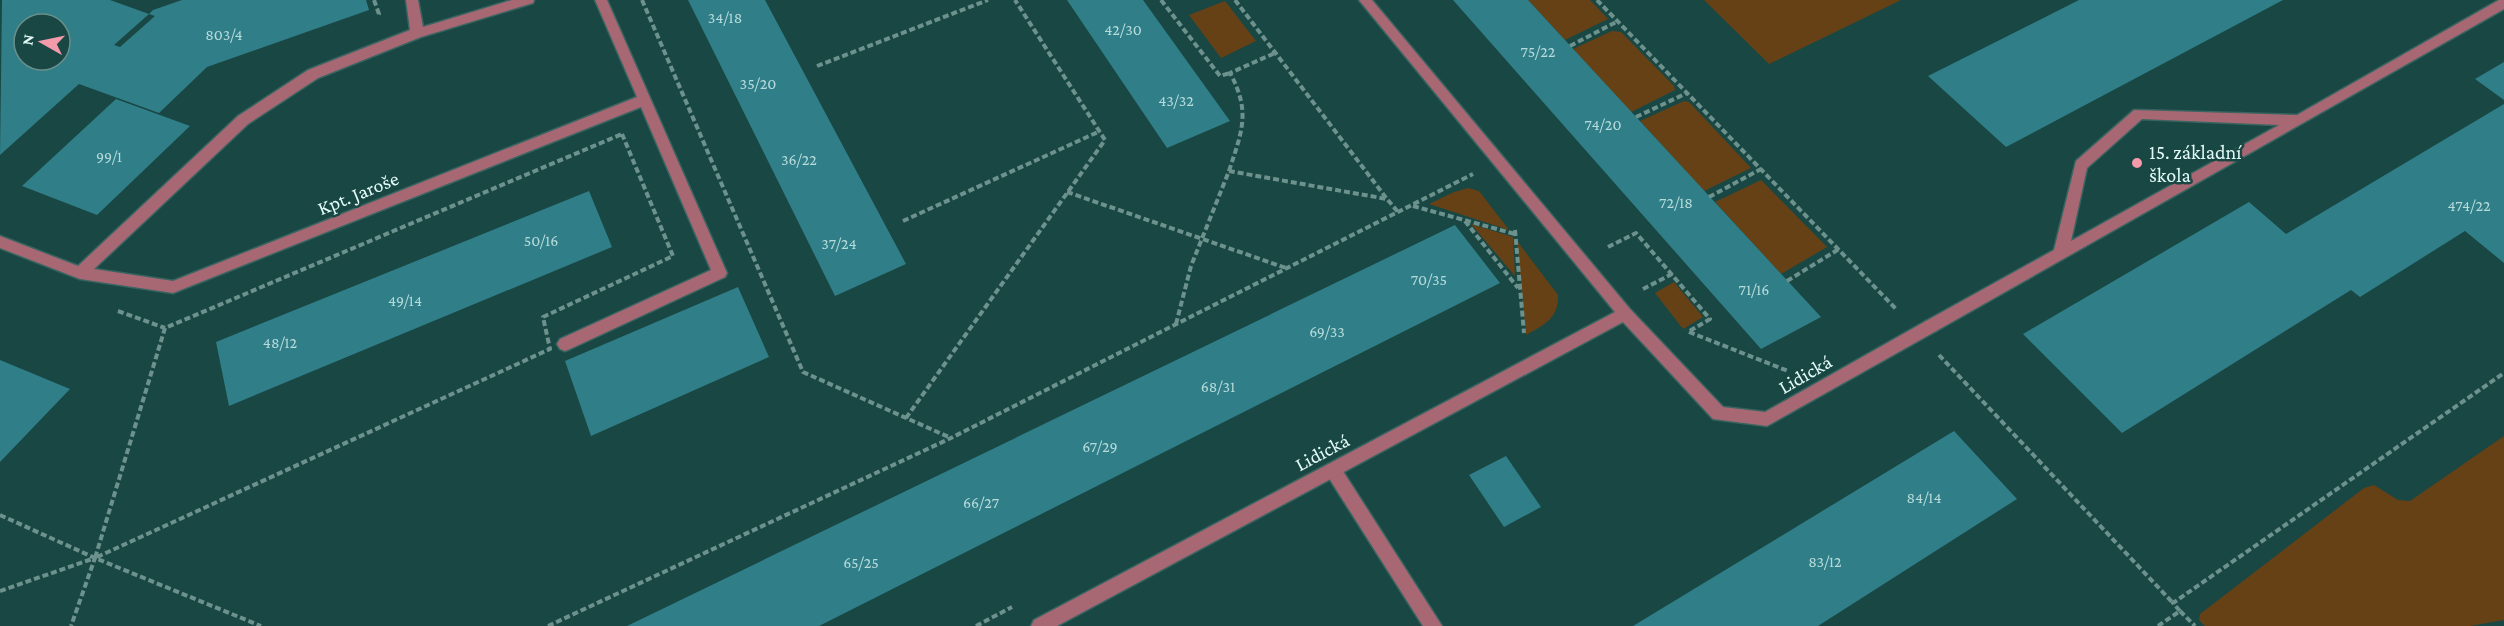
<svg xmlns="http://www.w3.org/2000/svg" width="2504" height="626" font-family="'Crimson Pro',serif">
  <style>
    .green { fill: #664116 }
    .building { fill: #307e88; fill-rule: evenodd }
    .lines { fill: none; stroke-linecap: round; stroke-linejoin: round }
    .lane-casing { stroke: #396460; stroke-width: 3 }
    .street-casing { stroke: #396460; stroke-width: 3 }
    .path { stroke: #6d928e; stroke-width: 4; stroke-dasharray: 6 3; stroke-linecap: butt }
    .lane { fill: #a76773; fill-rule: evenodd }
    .street { fill: #a76773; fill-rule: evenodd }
    .poi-dot { fill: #f39aab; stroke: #194743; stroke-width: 2 }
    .labels { text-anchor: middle; stroke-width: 5; stroke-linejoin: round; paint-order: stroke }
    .number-label { font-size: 16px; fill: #b6dbdb }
    .poi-label { font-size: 20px; fill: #e2faf7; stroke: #194743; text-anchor: start }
    .street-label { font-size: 20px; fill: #e2faf7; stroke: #194743 }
  </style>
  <rect width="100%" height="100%" fill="#194743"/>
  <g class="green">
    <polygon points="1528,0 1590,0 1608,19 1565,40"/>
    <polygon points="1704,0 1901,0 1769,64"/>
    <polygon points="1225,1 1256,41 1221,58 1189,15"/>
    <polygon points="1612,31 1621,32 1674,86 1675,90 1631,112 1573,49"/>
    <polygon points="1684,101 1689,102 1751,168 1704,191 1640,121"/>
    <polygon points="1761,180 1827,247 1781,274 1715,202"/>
    <polygon points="1468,188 1479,191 1509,230 1429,204 1454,192"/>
    <polygon points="1471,224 1513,237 1515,276"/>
    <path d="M1517,241L1558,295C1559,318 1544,325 1526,335Z"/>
    <polygon points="1674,282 1703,317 1683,329 1655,293"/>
    <polygon points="2504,436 2504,620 2470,626 2205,626 2199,620 2200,614 2364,488 2374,485 2398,500 2410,501"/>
  </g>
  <g class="building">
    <path d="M2,0H110L149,14L114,45L120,47L155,16L149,14L153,10L182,0H366L369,10L207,67L159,113L79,84L0,155ZM24,24H60V60H24Z"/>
    <polygon points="688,0 765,0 906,264 835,296"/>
    <polygon points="1067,0 1143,0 1230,121 1167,148"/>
    <polygon points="1453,0 1528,0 1821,317 1761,349"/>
    <polygon points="2079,0 2283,0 2006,147 1928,76"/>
    <polygon points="2504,62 2504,100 2475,79"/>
    <polygon points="116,99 190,126 97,215 22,186"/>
    <polygon points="2504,104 2504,263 2465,231 2360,297 2351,290 2122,433 2023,334 2249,202 2286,234"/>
    <polygon points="589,191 612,247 229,406 216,342"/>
    <polygon points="1455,225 1500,283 819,626 627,626"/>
    <polygon points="738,287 769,357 591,436 565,361"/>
    <polygon points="0,360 70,389 0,462"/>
    <polygon points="1954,431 2017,499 1818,626 1633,626"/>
    <polygon points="1506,456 1541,507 1504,527 1469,475"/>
  </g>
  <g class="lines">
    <defs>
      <g id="lane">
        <path d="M2499,0H2504V9L1936,331L1931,332L1926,331L1923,326L1926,321L2054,250L2076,161L2134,110L2297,115ZM2142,119L2279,125L2071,241L2087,168Z"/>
        <polygon points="1333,463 1339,465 1442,626 1423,626 1327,475 1325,470 1327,465"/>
      </g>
      <g id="street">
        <polygon points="406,0 418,0 423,27 512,0 534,0 533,3 421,37 318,78 248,124 94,269 173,281 637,97 595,0 607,0 727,273 725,277 570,349 565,351 560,349 557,344 560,339 711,270 641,107 173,293 80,279 0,248 0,236 78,266 238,116 308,70 410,30"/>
        <polygon points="1359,0 1372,0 1630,309 1723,407 1765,412 1926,321 1931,320 1936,321 1939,326 1936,331 1767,426 1713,419 1623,322 1057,626 1031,626 1034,620 1615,312"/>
      </g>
    </defs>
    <use href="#lane" class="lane-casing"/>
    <use href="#street" class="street-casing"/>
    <g class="path">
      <polyline points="374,0 379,14 377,16"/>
      <polyline points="642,0 803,372 951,438"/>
      <polyline points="1161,0 1220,76 1230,73"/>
      <polyline points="1235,0 1387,199"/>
      <polyline points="1597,0 1897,310"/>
      <polyline points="1570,46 1618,21"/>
      <polyline points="817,66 988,0"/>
      <polyline points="1636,117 1687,93"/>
      <polygon points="622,134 673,256 543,317 550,349 95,558 165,328"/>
      <path d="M1229,171C1242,131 1251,112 1230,73L1275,53"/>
      <polyline points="1067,192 1286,268"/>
      <polyline points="1709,197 1761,169"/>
      <polyline points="1413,206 1515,234"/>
      <polyline points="903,221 1098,132"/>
      <polyline points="1465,221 1518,288"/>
      <polyline points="1515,230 1524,333"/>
      <polyline points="1608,247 1636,233 1710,319 1688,332"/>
      <polyline points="1787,281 1839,249"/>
      <polyline points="1643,289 1672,274"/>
      <polyline points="118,311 165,328"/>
      <polyline points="1176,324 1191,266 1229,171 1387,199 1398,212"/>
      <polyline points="1689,332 1788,371"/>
      <polyline points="1939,355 2173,603"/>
      <polyline points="906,418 1105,140 1015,0"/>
      <polyline points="0,515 95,558 261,626"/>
      <polyline points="0,591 95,558 71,626"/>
      <polyline points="2180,611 2195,626"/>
      <polyline points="548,626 951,438 1473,174"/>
      <polyline points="976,626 1012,607"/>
      <polyline points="2158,626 2180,611 2173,603 2504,373"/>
    </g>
    <use href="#lane" class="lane"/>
    <use href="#street" class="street"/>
  </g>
  <circle class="poi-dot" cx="2137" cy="163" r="6"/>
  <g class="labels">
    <g class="number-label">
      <text x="725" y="23">34/18</text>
      <text x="1123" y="35">42/30</text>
      <text x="224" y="40">803/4</text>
      <text x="1538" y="57">75/22</text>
      <text x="758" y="89">35/20</text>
      <text x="1176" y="106">43/32</text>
      <text x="1603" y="130">74/20</text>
      <text x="109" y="162">99/1</text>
      <text x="799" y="165">36/22</text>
      <text x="1676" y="208">72/18</text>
      <text x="2469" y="211">474/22</text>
      <text x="541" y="246">50/16</text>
      <text x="839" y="249">37/24</text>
      <text x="1429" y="285">70/35</text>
      <text x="1754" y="295">71/16</text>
      <text x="405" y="306">49/14</text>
      <text x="1327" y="337">69/33</text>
      <text x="280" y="348">48/12</text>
      <text x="1218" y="392">68/31</text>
      <text x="1100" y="452">67/29</text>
      <text x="1924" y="503">84/14</text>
      <text x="981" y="508">66/27</text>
      <text x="1825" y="567">83/12</text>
      <text x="861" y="568">65/25</text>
    </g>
    <g class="poi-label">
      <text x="2149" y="159">15. základní<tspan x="2149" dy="23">škola</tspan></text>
    </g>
    <g class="street-label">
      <text transform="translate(358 193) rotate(-22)" y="7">Kpt. Jaroše</text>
      <text transform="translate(1805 374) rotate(-30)" y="7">Lidická</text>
      <text transform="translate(1322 452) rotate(-28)" y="7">Lidická</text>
    </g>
  </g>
  <g transform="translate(42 42) rotate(279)"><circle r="28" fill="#194743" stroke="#698f8b" stroke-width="1.5"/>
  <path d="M0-4.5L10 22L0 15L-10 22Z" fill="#f39aab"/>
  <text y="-9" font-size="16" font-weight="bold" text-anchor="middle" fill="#e2faf7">N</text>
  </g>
</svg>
